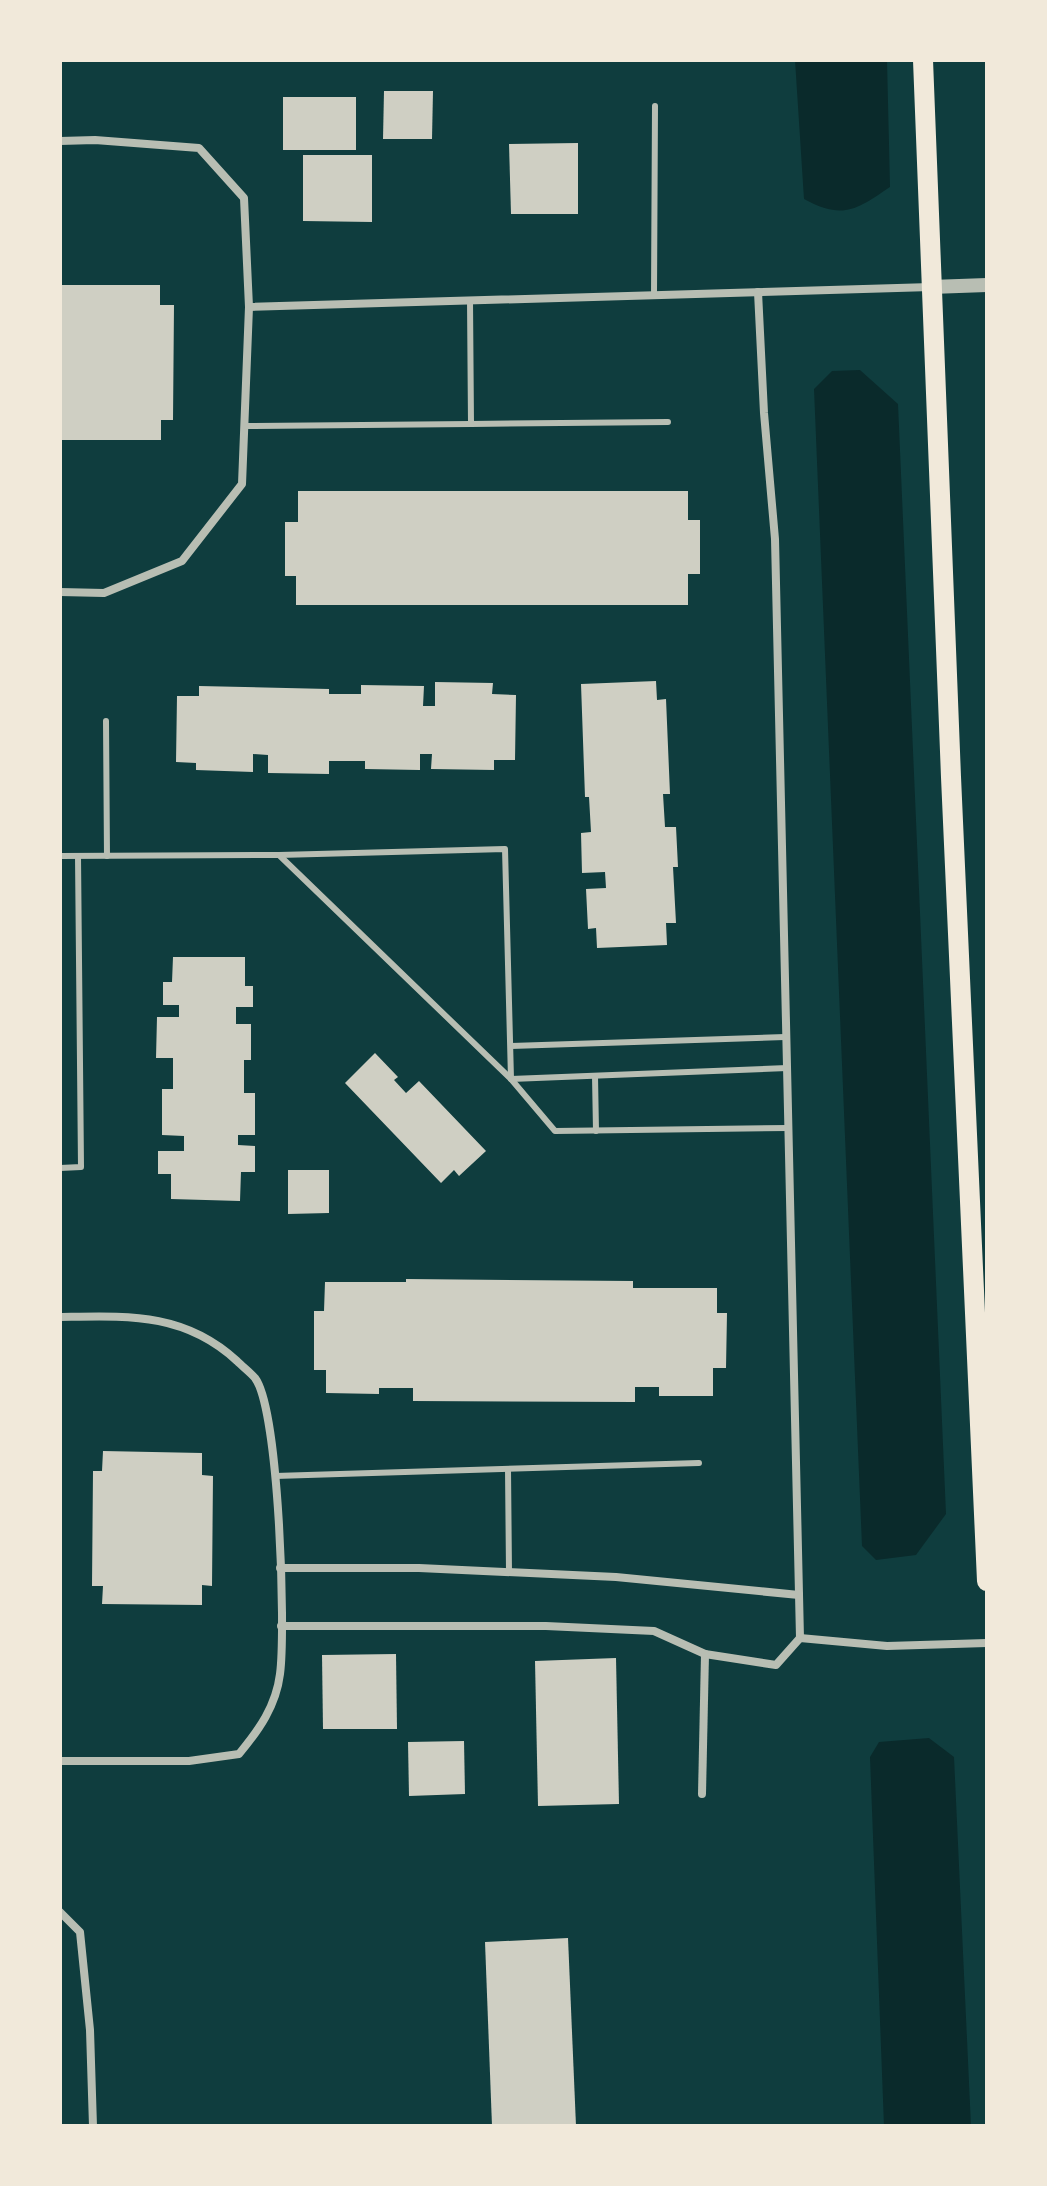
<svg xmlns="http://www.w3.org/2000/svg" width="1047" height="2186" font-family="Quicksand,sans-serif">
  <style>
    .water { fill: #0a2a2b }
    .building { fill: #cfcfc3 }
    .lines { fill: none; stroke-linecap: round; stroke-linejoin: round }
    .service { stroke: #b8beb3; stroke-width: 6 }
    .minor { stroke: #b8beb3; stroke-width: 8 }
    .tertiary { stroke: #b8beb3; stroke-width: 14 }
    .primary { stroke: #f1e9da; stroke-width: 20 }
  </style>
  <rect width="100%" height="100%" fill="#0f3d3e"/>
  <g class="water">
    <path d="M795,60H887L890,187C856,210 843,220 804,199Z"/>
    <polygon points="860,370 898,404 946,1514 916,1555 876,1560 862,1546 814,389 832,371"/>
    <polygon points="929,1738 954,1757 971,2126 884,2126 870,1757 879,1742"/>
  </g>
  <g class="building">
    <polygon points="384,91 433,91 432,139 383,139"/>
    <rect x="283" y="97" width="73" height="53"/>
    <polygon points="578,143 578,214 511,214 509,144"/>
    <polygon points="303,155 372,155 372,222 303,221"/>
    <polygon points="60,285 160,285 160,305 174,305 173,420 161,420 161,440 61,440"/>
    <polygon points="298,491 688,491 688,520 700,520 700,574 688,574 688,605 296,605 296,576 285,576 285,522 298,522"/>
    <polygon points="656,681 657,700 666,699 670,794 663,794 665,827 676,827 678,867 673,867 676,923 666,923 667,945 597,948 596,928 588,929 586,889 606,888 605,872 582,873 581,833 591,832 589,797 585,797 581,684"/>
    <polygon points="435,682 493,683 492,694 516,695 515,760 494,760 494,770 431,769 432,754 420,754 420,770 365,769 365,761 329,761 329,774 268,773 268,755 253,754 253,772 196,770 196,763 176,762 177,696 199,696 199,686 329,689 329,694 361,694 361,685 424,686 423,706 435,706"/>
    <polygon points="173,957 245,957 245,986 253,986 253,1007 236,1007 236,1024 251,1024 251,1060 244,1060 244,1093 255,1093 255,1135 238,1135 238,1145 255,1146 255,1172 241,1172 240,1201 171,1199 171,1174 158,1174 158,1151 184,1151 184,1136 162,1135 162,1089 173,1089 173,1058 156,1058 157,1017 179,1017 179,1005 163,1005 163,982 172,982"/>
    <polygon points="375,1053 398,1077 394,1080 406,1093 419,1081 486,1151 459,1176 454,1170 441,1183 345,1083"/>
    <polygon points="288,1170 329,1170 329,1213 288,1214"/>
    <polygon points="406,1279 633,1281 633,1288 717,1288 717,1313 727,1313 726,1368 713,1368 713,1396 659,1396 659,1387 635,1387 635,1402 413,1401 413,1388 379,1388 379,1394 326,1393 326,1370 314,1370 314,1311 324,1311 325,1282 406,1282"/>
    <polygon points="103,1451 202,1453 202,1475 213,1476 212,1586 202,1585 202,1605 102,1604 103,1586 92,1586 93,1471 102,1471"/>
    <polygon points="396,1654 397,1729 323,1729 322,1655"/>
    <polygon points="616,1658 619,1804 538,1806 535,1661"/>
    <polygon points="464,1741 465,1794 409,1796 408,1742"/>
    <polygon points="568,1938 576,2126 492,2126 485,1942"/>
  </g>
  <g class="lines">
    <g class="service">
      <polyline points="654,296 655,106"/>
      <polyline points="470,301 471,424 668,422"/>
      <polyline points="244,426 471,424"/>
      <polyline points="106,721 107,856"/>
      <polyline points="279,855 505,849 511,1079"/>
      <polyline points="60,856 279,855 511,1079 555,1131 788,1128"/>
      <polyline points="511,1046 785,1037"/>
      <polyline points="595,1076 596,1131"/>
      <polyline points="511,1079 787,1068"/>
      <polyline points="60,1168 81,1167 78,856"/>
      <polyline points="508,1469 509,1572"/>
      <polyline points="275,1476 699,1463"/>
    </g>
    <g class="minor">
      <polyline points="60,141 95,140 199,148 244,198 249,307 242,484 182,561 104,593 60,592"/>
      <polyline points="249,307 931,287"/>
      <path d="M60,1317C127,1316 184,1312 237,1361C243,1367 250,1372 255,1378C279,1410 286,1628 280,1674C276,1706 259,1730 239,1754L189,1761H60"/>
      <polyline points="280,1568 419,1568 616,1577 799,1595"/>
      <polyline points="281,1626 546,1626 654,1631 705,1654 776,1665 800,1638 775,539 764,413 758,292"/>
      <polyline points="800,1638 887,1646 987,1643"/>
      <polyline points="702,1794 705,1654"/>
      <polyline points="60,1912 80,1932 90,2030 93,2126"/>
    </g>
    <polyline class="tertiary" points="931,287 987,285"/>
    <polyline class="primary" points="923,60 951,777 987,1581"/>
  </g>
  <rect width="1047" height="2186" fill="none" stroke="#f1e9da" stroke-width="124"/>
</svg>
